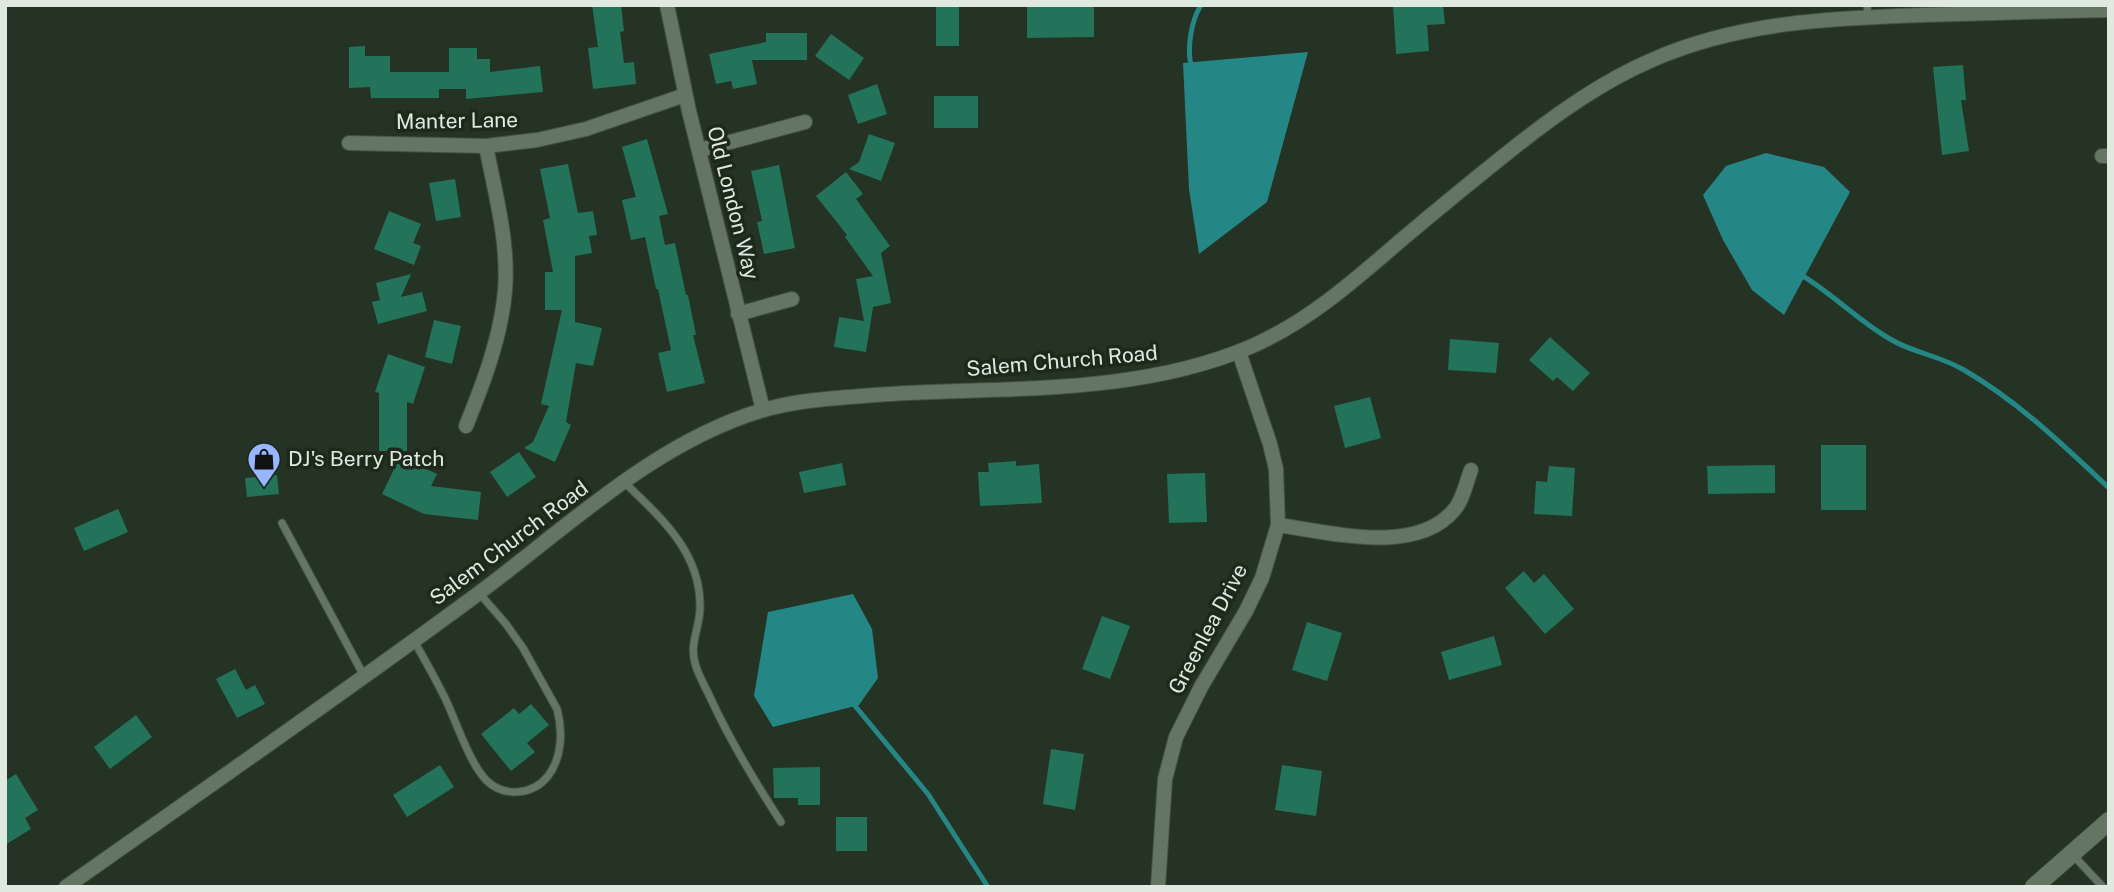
<svg xmlns="http://www.w3.org/2000/svg" width="2114" height="892" font-family="'Public Sans',sans-serif">
  <style>
    .water { fill: #248785 }
    .lines { fill: none; stroke-linecap: round; stroke-linejoin: round }
    .stream { stroke: #248785; stroke-width: 5 }
    .building { fill: #22735a }
    .service-casing { stroke: #445144; stroke-width: 9 }
    .minor-casing { stroke: #445144; stroke-width: 16 }
    .secondary-casing { stroke: #445144; stroke-width: 19 }
    .service { stroke: #657564; stroke-width: 7 }
    .minor { stroke: #657564; stroke-width: 14 }
    .secondary { stroke: #657564; stroke-width: 18 }
    .labels { text-anchor: middle; stroke-width: 7; stroke-linejoin: round; paint-order: stroke }
    .street-label { font-size: 21px; fill: #dfe9df; stroke: #1c291b }
    .poi-label { font-size: 21px; fill: #dfe9df; stroke: #1c291b; text-anchor: start }
  </style>
  <rect width="100%" height="100%" fill="#253324"/>
  <g class="water">
    <polygon points="1308,52 1267,202 1199,254 1189,189 1183,63"/>
    <polygon points="1766,153 1824,167 1850,192 1784,315 1752,290 1723,240 1703,195 1726,166"/>
    <polygon points="853,594 872,629 878,678 859,705 773,727 754,696 768,612"/>
  </g>
  <g class="lines">
    <g class="stream">
      <path d="M1192,68C1186,51 1191,21 1201,5"/>
      <path d="M1798,273C1831,292 1857,320 1890,339C1913,353 1941,356 1964,370C2019,402 2063,445 2109,488"/>
      <polyline points="851,701 928,794 988,887"/>
    </g>
  </g>
  <g class="building">
    <polygon points="592,5 621,5 624,31 620,32 624,63 634,62 636,84 593,89 588,48 598,47"/>
    <rect x="936" y="5" width="23" height="41"/>
    <polygon points="1027,5 1094,5 1094,37 1027,38"/>
    <polygon points="1393,5 1443,5 1445,24 1427,25 1429,51 1396,54"/>
    <polygon points="766,33 807,33 807,60 752,60 757,84 733,89 731,81 716,84 709,54 766,42"/>
    <polygon points="831,34 864,58 849,80 815,56"/>
    <polygon points="365,46 365,56 390,56 390,72 449,72 449,48 477,48 477,59 490,59 490,72 540,66 543,92 466,99 466,89 439,89 439,98 371,98 370,87 349,88 349,47"/>
    <polygon points="1963,65 1966,100 1961,100 1969,151 1942,155 1933,67"/>
    <polygon points="877,84 887,114 858,124 848,95"/>
    <rect x="934" y="96" width="44" height="32"/>
    <polygon points="869,134 895,143 881,181 849,169 859,162"/>
    <polygon points="647,139 668,214 659,216 665,245 675,243 686,295 688,295 696,335 693,335 705,383 667,392 658,353 671,350 658,289 656,289 645,237 631,240 622,200 636,197 622,147"/>
    <polygon points="568,164 578,213 593,211 597,235 589,236 592,253 575,256 575,322 602,328 593,366 576,363 566,422 571,425 555,462 524,448 533,442 549,406 541,404 562,310 545,310 545,272 553,272 543,220 550,218 540,169"/>
    <polygon points="779,165 795,248 764,254 757,222 762,221 751,171"/>
    <polygon points="846,172 863,194 856,199 890,246 881,253 891,303 873,307 866,352 834,347 839,317 864,321 856,279 873,276 845,237 847,235 816,196"/>
    <polygon points="455,179 461,217 436,221 429,183"/>
    <polygon points="389,211 421,224 413,243 421,246 414,265 374,249"/>
    <polygon points="411,274 401,297 422,292 427,311 378,324 372,302 380,300 376,283"/>
    <polygon points="434,320 461,326 452,364 425,357"/>
    <polygon points="1550,337 1590,373 1573,391 1557,377 1553,381 1529,360"/>
    <polygon points="1450,339 1499,343 1496,373 1448,370"/>
    <polygon points="388,354 425,367 413,404 407,402 407,451 379,451 379,393 375,392"/>
    <polygon points="1370,397 1381,438 1345,448 1334,406"/>
    <rect x="1821" y="445" width="45" height="65"/>
    <polygon points="519,452 536,477 507,497 490,472"/>
    <polygon points="400,457 437,474 431,486 481,492 478,520 424,514 382,494"/>
    <polygon points="1016,461 1016,466 1039,464 1042,503 980,506 978,472 989,472 988,463"/>
    <polygon points="842,463 846,485 804,493 799,472"/>
    <polygon points="1775,465 1775,493 1708,494 1707,466"/>
    <polygon points="1549,466 1575,468 1572,516 1534,514 1536,481 1547,482"/>
    <polygon points="1205,473 1207,522 1169,523 1167,474"/>
    <polygon points="277,475 279,494 247,497 245,478"/>
    <polygon points="118,509 128,532 84,551 74,528"/>
    <polygon points="1524,571 1534,583 1544,574 1574,609 1545,634 1505,588"/>
    <polygon points="1102,616 1130,626 1110,679 1082,669"/>
    <polygon points="1307,622 1342,633 1327,681 1292,670"/>
    <polygon points="1494,636 1502,665 1449,680 1441,652"/>
    <polygon points="235,669 246,690 255,685 265,704 237,718 216,679"/>
    <polygon points="531,704 549,725 527,743 535,752 511,771 481,734 514,708 519,714"/>
    <polygon points="136,715 152,737 110,769 94,747"/>
    <polygon points="1051,749 1084,754 1075,810 1043,804"/>
    <polygon points="440,765 454,787 407,817 393,795"/>
    <polygon points="1282,765 1322,771 1316,816 1275,810"/>
    <polygon points="820,767 820,805 798,805 798,798 774,798 773,768"/>
    <polygon points="16,774 38,810 25,818 31,829 5,845 5,781"/>
    <rect x="836" y="817" width="31" height="34"/>
  </g>
  <g class="lines">
    <defs>
      <g id="service">
        <polyline points="1867,5 1868,17"/>
        <path d="M624,482C660,517 700,551 700,605C701,625 689,643 695,663C698,675 705,686 710,697C730,741 755,782 781,822"/>
        <polyline points="282,523 364,676"/>
        <path d="M414,641C425,660 435,678 445,698C456,721 469,762 486,780C504,798 533,795 548,776C562,758 563,731 557,709L523,648L506,624L479,593"/>
        <polyline points="2072,854 2103,887"/>
      </g>
      <g id="minor">
        <polyline points="667,5 689,111 763,410"/>
        <polyline points="349,143 486,146 537,140 586,129 685,95"/>
        <polyline points="700,150 805,122"/>
        <polyline points="2102,156 2109,156"/>
        <polyline points="738,314 792,299"/>
        <path d="M466,426C483,384 501,337 505,291C509,242 495,193 486,146"/>
        <path d="M1278,525C1329,532 1416,556 1454,510C1463,500 1466,483 1471,470"/>
        <path d="M66,887C202,791 338,697 471,599C561,533 651,444 760,411C796,400 836,398 874,395C999,386 1132,397 1250,347C1306,323 1354,281 1400,241C1438,209 1477,177 1516,146C1558,113 1603,81 1652,60C1738,22 1832,18 1924,15C1986,13 2047,11 2109,10"/>
        <polyline points="1158,887 1165,779 1176,737 1201,687 1246,611 1262,578 1278,525 1276,469 1270,444 1239,352"/>
      </g>
      <polyline id="secondary" points="2034,887 2109,821"/>
    </defs>
    <use href="#service" class="service-casing"/>
    <use href="#minor" class="minor-casing"/>
    <use href="#secondary" class="secondary-casing"/>
    <use href="#service" class="service"/>
    <use href="#minor" class="minor"/>
    <use href="#secondary" class="secondary"/>
  </g>
  <defs>
    <symbol id="shop-pin" viewBox="-11 -11 22 30"><path d="M0 17L-7.5 6A9.5 9.5 0 1 1 7.5 6Z" fill="#97b6fd" stroke="#1c291b"/><path d="M-5-2.5h2.3a2.7 3.5 0 0 1 5.4 0H5L5.5 6h-11ZM-1.5-2.5h3a1.5 2.3 0 0 0-3 0Z" fill="#111"/></symbol>
  </defs>
  <g fill-rule="evenodd">
    <use href="#shop-pin" x="245" y="440" width="38" height="52"/>
  </g>
  <g class="labels">
    <g class="street-label">
      <text transform="translate(457 121) rotate(-1)" y="7">Manter Lane</text>
      <text transform="translate(733 203) rotate(76)" y="7">Old London Way</text>
      <text transform="translate(1062 361) rotate(-5)" y="7">Salem Church Road</text>
      <text transform="translate(509 543) rotate(-37)" y="7">Salem Church Road</text>
      <text transform="translate(1208 629) rotate(-62)" y="7">Greenlea Drive</text>
    </g>
    <g class="poi-label">
      <text x="288" y="466">DJ's Berry Patch</text>
    </g>
  </g>
  <rect width="2114" height="892" fill="none" stroke="#dfe9df" stroke-width="14"/>
</svg>
